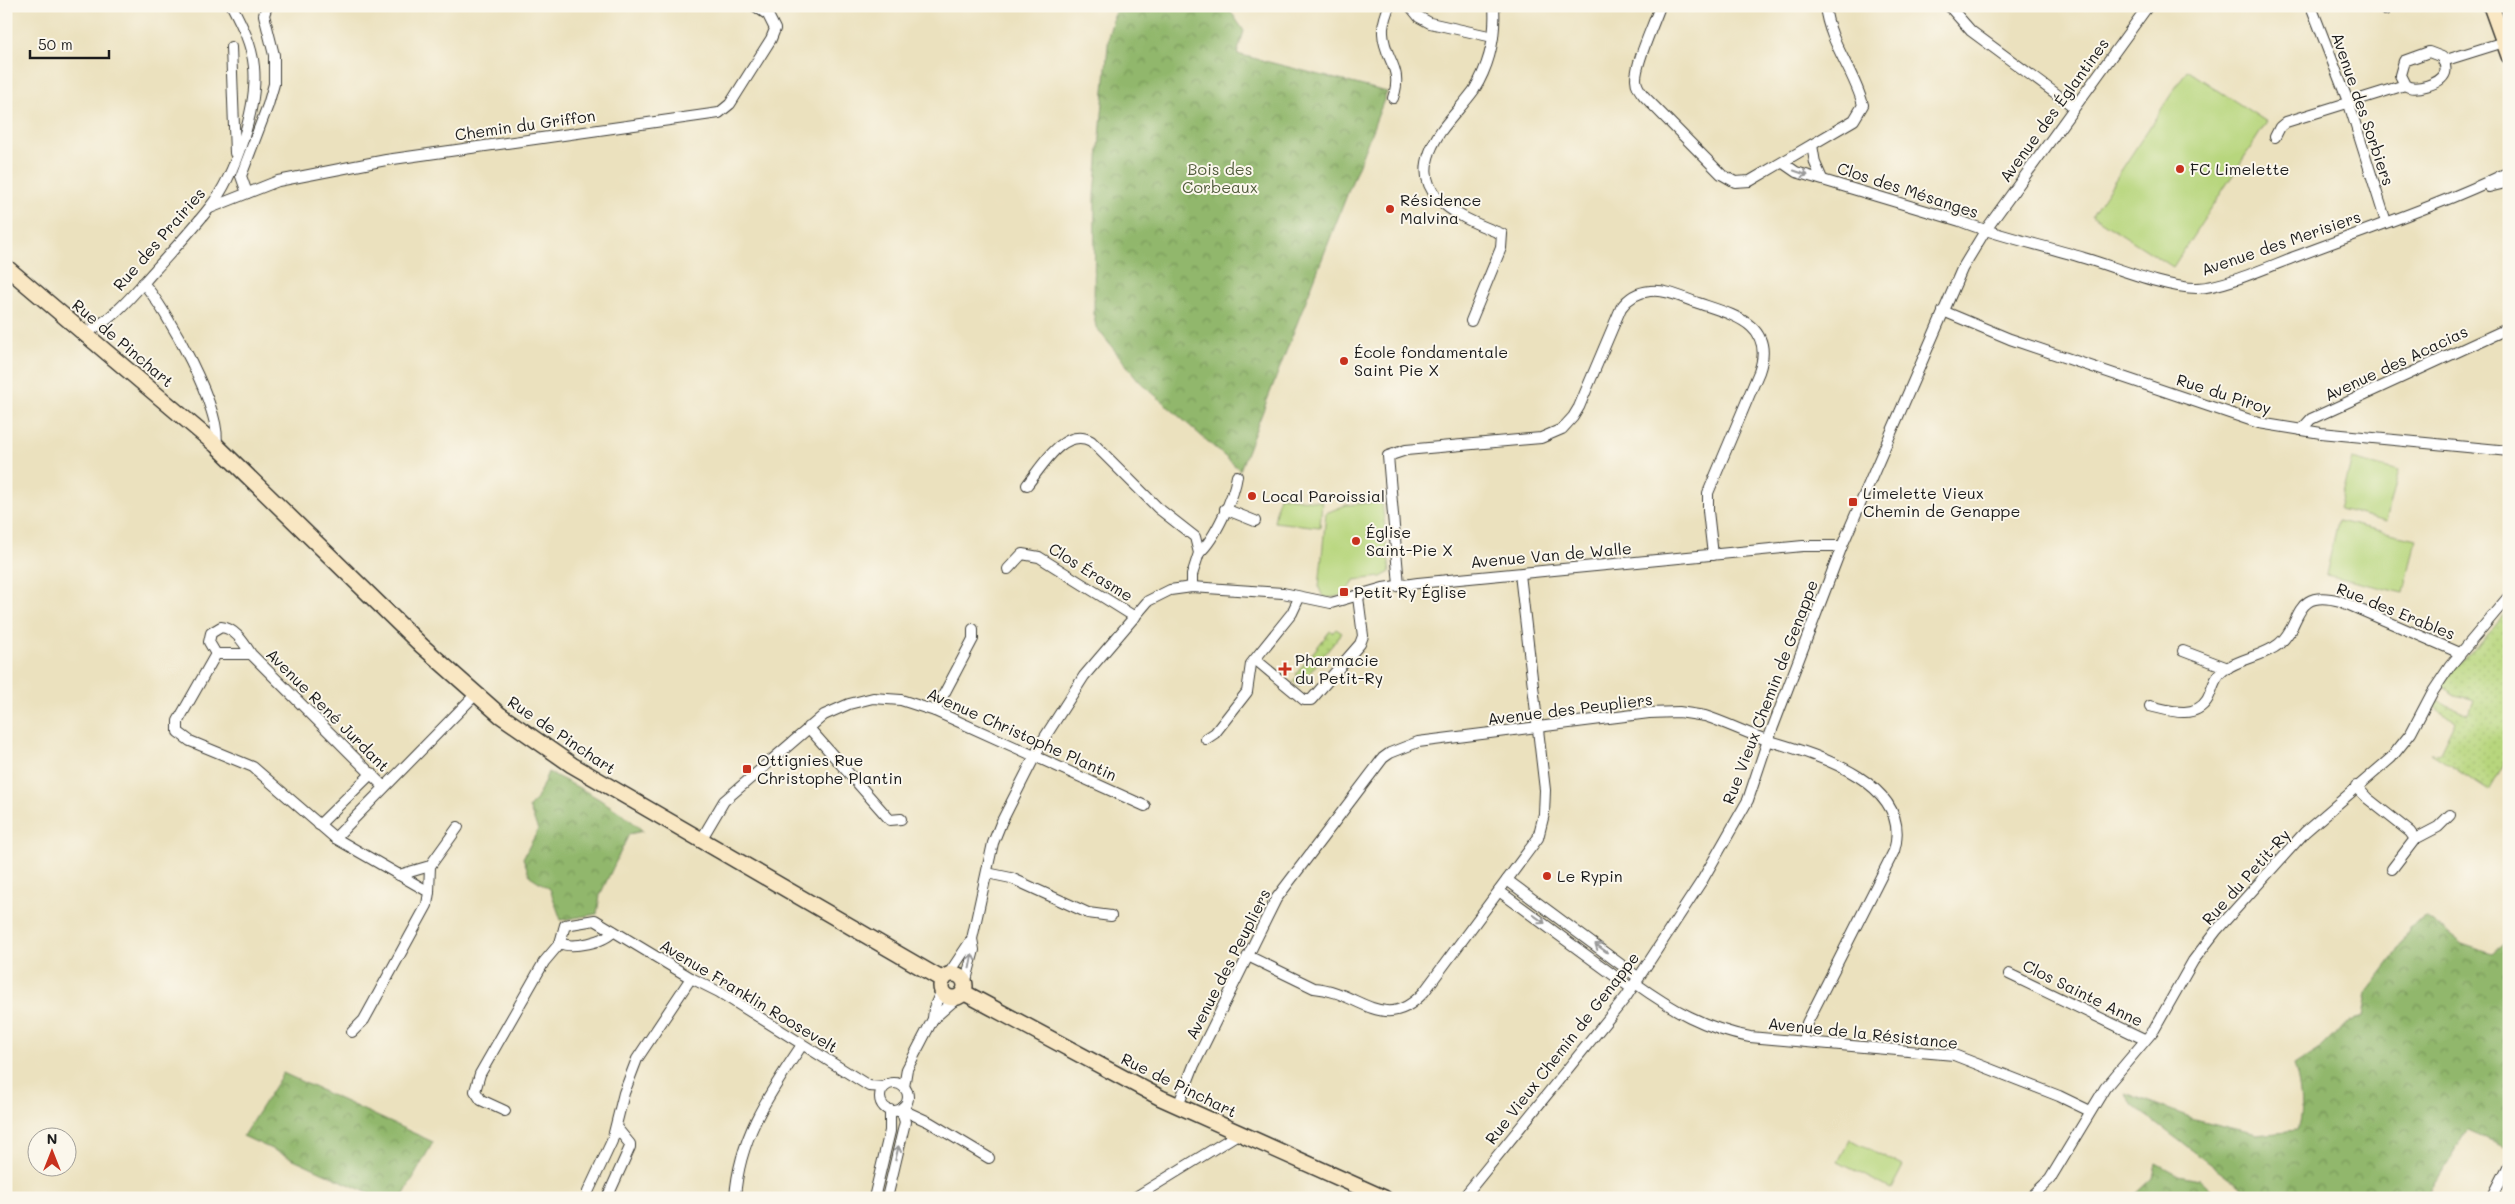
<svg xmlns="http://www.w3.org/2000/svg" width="2515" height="1204" font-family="Mali,sans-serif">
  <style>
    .grass { fill: url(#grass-dots); stroke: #6a794c }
    .forest { fill: url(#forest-crowns); stroke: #566a44 }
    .park { fill: #b7d67d; stroke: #6a794c }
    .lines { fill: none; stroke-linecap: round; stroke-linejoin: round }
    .street-casing { stroke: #3b3a34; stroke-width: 12 }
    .secondary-casing { stroke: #3b3a34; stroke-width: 18 }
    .street { stroke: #fff; stroke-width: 10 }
    .secondary { stroke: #f9e7c3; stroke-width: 15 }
    .oneway { stroke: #999 }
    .poi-dot { fill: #c8321e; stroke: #fbf7ec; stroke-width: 2 }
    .labels { text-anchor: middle; stroke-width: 4; stroke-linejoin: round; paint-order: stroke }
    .street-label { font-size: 16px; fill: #1c1c1c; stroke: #fbf7ec }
    .park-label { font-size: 16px; fill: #525d3e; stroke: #fbf7ec }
    .poi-label { font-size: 16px; fill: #1c1c1c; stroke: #fbf7ec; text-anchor: start }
  </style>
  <defs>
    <pattern id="grass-dots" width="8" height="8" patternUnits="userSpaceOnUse" patternTransform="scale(1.25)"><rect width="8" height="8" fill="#b7d67d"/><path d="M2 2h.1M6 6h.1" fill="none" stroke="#9db76b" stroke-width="1.8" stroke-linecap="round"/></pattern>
    <pattern id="forest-crowns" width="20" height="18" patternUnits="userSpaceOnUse" patternTransform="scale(1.25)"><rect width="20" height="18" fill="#91b76c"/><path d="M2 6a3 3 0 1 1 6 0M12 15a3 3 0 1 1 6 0" fill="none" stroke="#769458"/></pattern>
  </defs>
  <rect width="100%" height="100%" fill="#fbf7ec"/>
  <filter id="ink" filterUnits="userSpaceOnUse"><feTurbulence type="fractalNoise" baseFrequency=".02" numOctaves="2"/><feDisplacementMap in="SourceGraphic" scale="10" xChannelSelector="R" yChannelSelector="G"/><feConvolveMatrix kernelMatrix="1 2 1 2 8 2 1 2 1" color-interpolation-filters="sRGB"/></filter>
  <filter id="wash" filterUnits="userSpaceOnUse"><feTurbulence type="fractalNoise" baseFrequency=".0096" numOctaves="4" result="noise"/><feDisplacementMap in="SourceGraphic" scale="20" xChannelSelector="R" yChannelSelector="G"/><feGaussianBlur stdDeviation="1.12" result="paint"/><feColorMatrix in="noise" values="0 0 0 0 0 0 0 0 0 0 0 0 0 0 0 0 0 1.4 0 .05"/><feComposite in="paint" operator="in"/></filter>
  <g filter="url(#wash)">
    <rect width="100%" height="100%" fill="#ebe1be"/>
    <g class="grass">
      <polygon points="2509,609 2509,756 2489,791 2431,753 2439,754 2455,721 2431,706 2434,700 2469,714 2474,700 2456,695 2442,686 2454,667 2480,644"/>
      <polygon points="1336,629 1342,633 1299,686 1293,681 1298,676 1296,674 1330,631 1333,632"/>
    </g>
    <g class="forest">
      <polygon points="1117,6 1227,6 1244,31 1237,54 1387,92 1240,470 1139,381 1096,327 1094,316 1095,195 1109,33"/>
      <path d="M548,772C582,789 616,806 643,831L629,834L600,895L597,914L561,920L550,889L530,876L523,858L538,830L529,807L537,799Z"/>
      <path d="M2426,917L2462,944L2492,954L2509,939V1135L2504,1147L2467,1131L2426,1198H2256L2133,1106L2125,1093L2195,1119L2257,1134L2297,1130C2304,1110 2300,1085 2294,1065L2322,1047L2349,1021L2363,1017L2367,992L2394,957L2409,928Z"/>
      <polygon points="283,1073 433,1142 402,1198 379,1198 243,1136"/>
      <polygon points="2156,1163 2178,1175 2200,1179 2220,1198 2132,1198 2153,1178"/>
    </g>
    <g class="park">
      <polygon points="2187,70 2267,122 2173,267 2092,215"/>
      <polygon points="2352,459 2399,471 2386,521 2339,509"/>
      <polygon points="1279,496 1322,502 1320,527 1274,522"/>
      <path d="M1382,502L1390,572L1381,577L1354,580C1349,594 1337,599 1323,597L1319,588L1326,513L1346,505Z"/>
      <polygon points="2338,521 2416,539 2404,593 2326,575"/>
      <polygon points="1850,1139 1903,1166 1891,1189 1838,1162"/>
    </g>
  </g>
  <g filter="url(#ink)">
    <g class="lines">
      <defs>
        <g id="street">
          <path d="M1389,6C1386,15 1382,24 1383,33C1384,60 1404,67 1393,98"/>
          <polyline points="1410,6 1419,17 1430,23 1493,37"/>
          <path d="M1660,6C1654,24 1636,61 1636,79C1636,86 1640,91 1644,96L1721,174L1735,182L1750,181L1854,120L1863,105C1854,70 1829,43 1825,6"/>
          <polyline points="1949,6 1971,31 2074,107"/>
          <polyline points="2311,6 2349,104 2386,222"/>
          <polyline points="2384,6 2385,10"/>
          <polyline points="231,47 235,153"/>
          <polyline points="2443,61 2504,42"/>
          <path d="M2275,137L2280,127L2286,122L2405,85C2414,92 2441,84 2445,73C2447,67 2444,62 2442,57L2429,52L2404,61L2400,75L2405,85"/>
          <polyline points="1812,145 1815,163 1822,179"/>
          <path d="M1783,163L1796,172L1960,221C2000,237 2043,245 2084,258C2115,267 2165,288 2197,288C2225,287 2270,266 2297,256C2368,229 2441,205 2509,172"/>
          <polyline points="2489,187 2509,182"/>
          <polyline points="247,193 241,176 268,105 274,84 274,55 264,15 267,6"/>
          <polyline points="210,208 278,181 386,160 719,113 730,104 771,39 775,29 768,15 755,6"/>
          <path d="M143,283C166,308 224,413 216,445"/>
          <polyline points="1943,311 2010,339 2259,423 2321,433 2509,451"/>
          <path d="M1471,321L1501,248L1502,234C1453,215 1400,192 1441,131C1451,117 1464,104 1474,90C1490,64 1496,36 1494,6"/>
          <path d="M84,333C112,322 135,292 155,270C173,250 193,229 210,207C235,176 258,106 254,67C252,45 242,25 232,6"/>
          <polyline points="2301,430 2311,419 2509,328"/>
          <path d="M1027,485C1041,468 1064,426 1091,441L1158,508L1195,537L1199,553L1192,575V587"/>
          <polyline points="1225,509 1255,521"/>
          <path d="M1199,553C1215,539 1234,497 1237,476"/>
          <polyline points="1008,569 1022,554 1039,557 1135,617"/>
          <path d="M1399,585L1388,456L1406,450L1541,438L1562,429L1573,417L1579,407L1621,308C1628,298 1638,292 1650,291C1666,289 1683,298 1698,303C1733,315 1776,324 1759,372L1708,493V511L1713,555"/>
          <polyline points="2183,651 2228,668"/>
          <polyline points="216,654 178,721 178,732 190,741 253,767 335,838 429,892 427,905 364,1020 352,1032"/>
          <path d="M251,654H216L209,642L211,633L221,627C235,628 244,643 251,654L384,787"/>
          <polyline points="1256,660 1304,700 1311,700 1360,644 1363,636 1358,597"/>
          <path d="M2150,706C2168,710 2194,720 2207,700C2213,690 2213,678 2224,670C2240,658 2263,657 2279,644C2303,625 2291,588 2340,601L2460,653"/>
          <polyline points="935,711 973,639 973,629"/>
          <polyline points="808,727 890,820 901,819"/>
          <polyline points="1206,739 1215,733 1247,692 1251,664 1292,613 1299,598"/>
          <polyline points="2356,786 2367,798 2410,832 2415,839"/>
          <polyline points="319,825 372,773"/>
          <polyline points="335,838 475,695"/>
          <polyline points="701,840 724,801 824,715 849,704 873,698 901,700 935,711 1145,806"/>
          <polyline points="2392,869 2415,839 2438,827 2450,815"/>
          <polyline points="987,873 1011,878 1088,913 1111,916"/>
          <polyline points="399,875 430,866"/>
          <polyline points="1507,880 1639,978"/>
          <polyline points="1499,891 1631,988"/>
          <polyline points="429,892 430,866 458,827"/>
          <polyline points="560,943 565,925 595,920 691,978 719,992 869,1086 884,1087"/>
          <path d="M560,943C572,949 606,942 613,931"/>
          <path d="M1248,956L1314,988C1359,991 1384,1036 1424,992L1538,838L1544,814L1545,790L1520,574"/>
          <polyline points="2009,974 2144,1039"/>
          <polyline points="948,975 972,939 993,843 1001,823 1043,740 1084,676 1148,601 1170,590 1192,587 1283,593 1331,603 1383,588 1418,583 1803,546 1842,546"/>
          <path d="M1635,983C1671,1009 1706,1029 1750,1037L1954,1055L2059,1096L2090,1111"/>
          <polyline points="965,984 974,950 972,939"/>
          <polyline points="933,1019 934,1008 942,990"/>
          <circle cx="894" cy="1097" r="14"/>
          <polyline points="904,1087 907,1069 933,1019 957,998"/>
          <path d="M1178,1106L1194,1065L1276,899L1383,758L1390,753L1418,742L1649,713L1679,712L1705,716C1727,723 1748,734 1770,741C1817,755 1914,783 1894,851L1807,1023L1803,1041"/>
          <polyline points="903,1107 907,1112 929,1122 989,1158"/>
          <polyline points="505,1111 481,1100 475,1091 480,1074 544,962 560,943"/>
          <polyline points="588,1198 588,1192 612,1141 624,1093 637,1059 691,978"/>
          <polyline points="607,1198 630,1147 630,1144 616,1127"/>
          <path d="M735,1198C739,1137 769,1094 802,1045"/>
          <polyline points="874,1198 890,1131 890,1110"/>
          <polyline points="887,1198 905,1122 901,1109"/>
          <polyline points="1134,1198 1238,1134"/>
          <polyline points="1463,1198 1626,997 1703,879 1748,800 1768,740 1842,546 1962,269 1985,231 2148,6"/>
          <polyline points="2030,1198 2050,1179 2105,1088 2154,1030 2193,961 2216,931 2305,832 2391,758 2411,733 2432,693 2450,666 2509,596"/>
          <polyline points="2492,1198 2509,1165"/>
        </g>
        <g id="secondary">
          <polyline points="2491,6 2509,56"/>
          <polyline points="6,267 216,445 422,646 500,715 572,765 943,980"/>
          <circle cx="953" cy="986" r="12"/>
          <polyline points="963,992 1161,1098 1384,1198"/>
        </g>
      </defs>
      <use href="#street" class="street-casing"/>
      <use href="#secondary" class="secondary-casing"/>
      <use href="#street" class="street"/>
      <use href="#secondary" class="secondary"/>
    </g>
    <defs><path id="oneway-shaft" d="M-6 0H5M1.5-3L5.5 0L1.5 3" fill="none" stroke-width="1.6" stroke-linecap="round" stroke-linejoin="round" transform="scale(1.25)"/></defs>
    <g class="oneway">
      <use href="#oneway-shaft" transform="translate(1801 173) rotate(19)"/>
      <use href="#oneway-shaft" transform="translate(1539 919) rotate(36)"/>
      <use href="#oneway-shaft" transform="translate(1601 948) rotate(-144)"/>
      <use href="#oneway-shaft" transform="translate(971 961) rotate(-79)"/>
      <use href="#oneway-shaft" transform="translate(897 1153) rotate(-77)"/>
    </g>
  </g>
  <g class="poi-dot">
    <circle cx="2180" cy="169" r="5"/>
    <circle cx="1390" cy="209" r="5"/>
    <circle cx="1344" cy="361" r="5"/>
    <circle cx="1252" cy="496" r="5"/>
    <rect x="1848" y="497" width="10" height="10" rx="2.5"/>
    <circle cx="1356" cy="541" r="5"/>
    <rect x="1339" y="587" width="10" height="10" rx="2.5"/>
    <path d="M1282.5 661.5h5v5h5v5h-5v5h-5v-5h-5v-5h5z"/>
    <rect x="742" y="764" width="10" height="10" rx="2.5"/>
    <circle cx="1547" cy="876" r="5"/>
  </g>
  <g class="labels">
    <g class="street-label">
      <text transform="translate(2363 109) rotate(71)" y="6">Avenue des Sorbiers</text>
      <text transform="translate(2054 110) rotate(-54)" y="6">Avenue des Églantines</text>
      <text transform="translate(525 125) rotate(-8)" y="6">Chemin du Griffon</text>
      <text transform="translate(1908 190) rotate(18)" y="6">Clos des Mésanges</text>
      <text transform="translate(159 239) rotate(-49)" y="6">Rue des Prairies</text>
      <text transform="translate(2281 243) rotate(-19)" y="6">Avenue des Merisiers</text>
      <text transform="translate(123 343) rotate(40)" y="6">Rue de Pinchart</text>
      <text transform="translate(2396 363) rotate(-25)" y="6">Avenue des Acacias</text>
      <text transform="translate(2224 394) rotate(18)" y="6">Rue du Piroy</text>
      <text transform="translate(1551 555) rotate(-5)" y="6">Avenue Van de Walle</text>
      <text transform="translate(1091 572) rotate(32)" y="6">Clos Érasme</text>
      <text transform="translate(2396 611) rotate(22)" y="6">Rue des Erables</text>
      <text transform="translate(1770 692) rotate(-69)" y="6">Rue Vieux Chemin de Genappe</text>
      <text transform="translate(1570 709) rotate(-7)" y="6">Avenue des Peupliers</text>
      <text transform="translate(328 710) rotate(45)" y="6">Avenue René Jurdant</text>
      <text transform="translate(1022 734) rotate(24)" y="6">Avenue Christophe Plantin</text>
      <text transform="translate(562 735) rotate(34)" y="6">Rue de Pinchart</text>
      <text transform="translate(2246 877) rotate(-48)" y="6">Rue du Petit-Ry</text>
      <text transform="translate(1228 964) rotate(-63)" y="6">Avenue des Peupliers</text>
      <text transform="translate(2083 993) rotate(26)" y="6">Clos Sainte Anne</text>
      <text transform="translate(749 996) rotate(31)" y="6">Avenue Franklin Roosevelt</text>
      <text transform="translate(1863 1033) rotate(6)" y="6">Avenue de la Résistance</text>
      <text transform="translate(1562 1048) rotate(-52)" y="6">Rue Vieux Chemin de Genappe</text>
      <text transform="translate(1179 1085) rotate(26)" y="6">Rue de Pinchart</text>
    </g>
    <g class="park-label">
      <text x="1220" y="175">Bois des<tspan x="1220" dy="18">Corbeaux</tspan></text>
    </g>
    <g class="poi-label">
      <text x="2190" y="175">FC Limelette</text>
      <text x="1400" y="206">Résidence<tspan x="1400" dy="18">Malvina</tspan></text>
      <text x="1354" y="358">École fondamentale<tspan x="1354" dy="18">Saint Pie X</tspan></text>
      <text x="1863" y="499">Limelette Vieux<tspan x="1863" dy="18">Chemin de Genappe</tspan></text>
      <text x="1262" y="502">Local Paroissial</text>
      <text x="1366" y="538">Église<tspan x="1366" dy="18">Saint-Pie X</tspan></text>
      <text x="1354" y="598">Petit Ry Église</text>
      <text x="1295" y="666">Pharmacie<tspan x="1295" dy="18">du Petit-Ry</tspan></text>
      <text x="757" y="766">Ottignies Rue<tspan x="757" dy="18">Christophe Plantin</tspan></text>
      <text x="1557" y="882">Le Rypin</text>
    </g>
  </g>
  <rect width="2515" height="1204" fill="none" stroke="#fbf7ec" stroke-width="25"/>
  <g transform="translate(52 1152)"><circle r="24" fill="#fbf7ec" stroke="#a29f99"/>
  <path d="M0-4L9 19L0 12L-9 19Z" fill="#c8321e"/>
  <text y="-8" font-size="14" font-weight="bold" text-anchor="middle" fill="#1c1c1c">N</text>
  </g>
  <path d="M30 50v8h79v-8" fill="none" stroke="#1c1c1c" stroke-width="2.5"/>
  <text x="38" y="50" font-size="15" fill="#1c1c1c" stroke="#fbf7ec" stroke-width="4" paint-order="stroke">50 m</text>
</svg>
